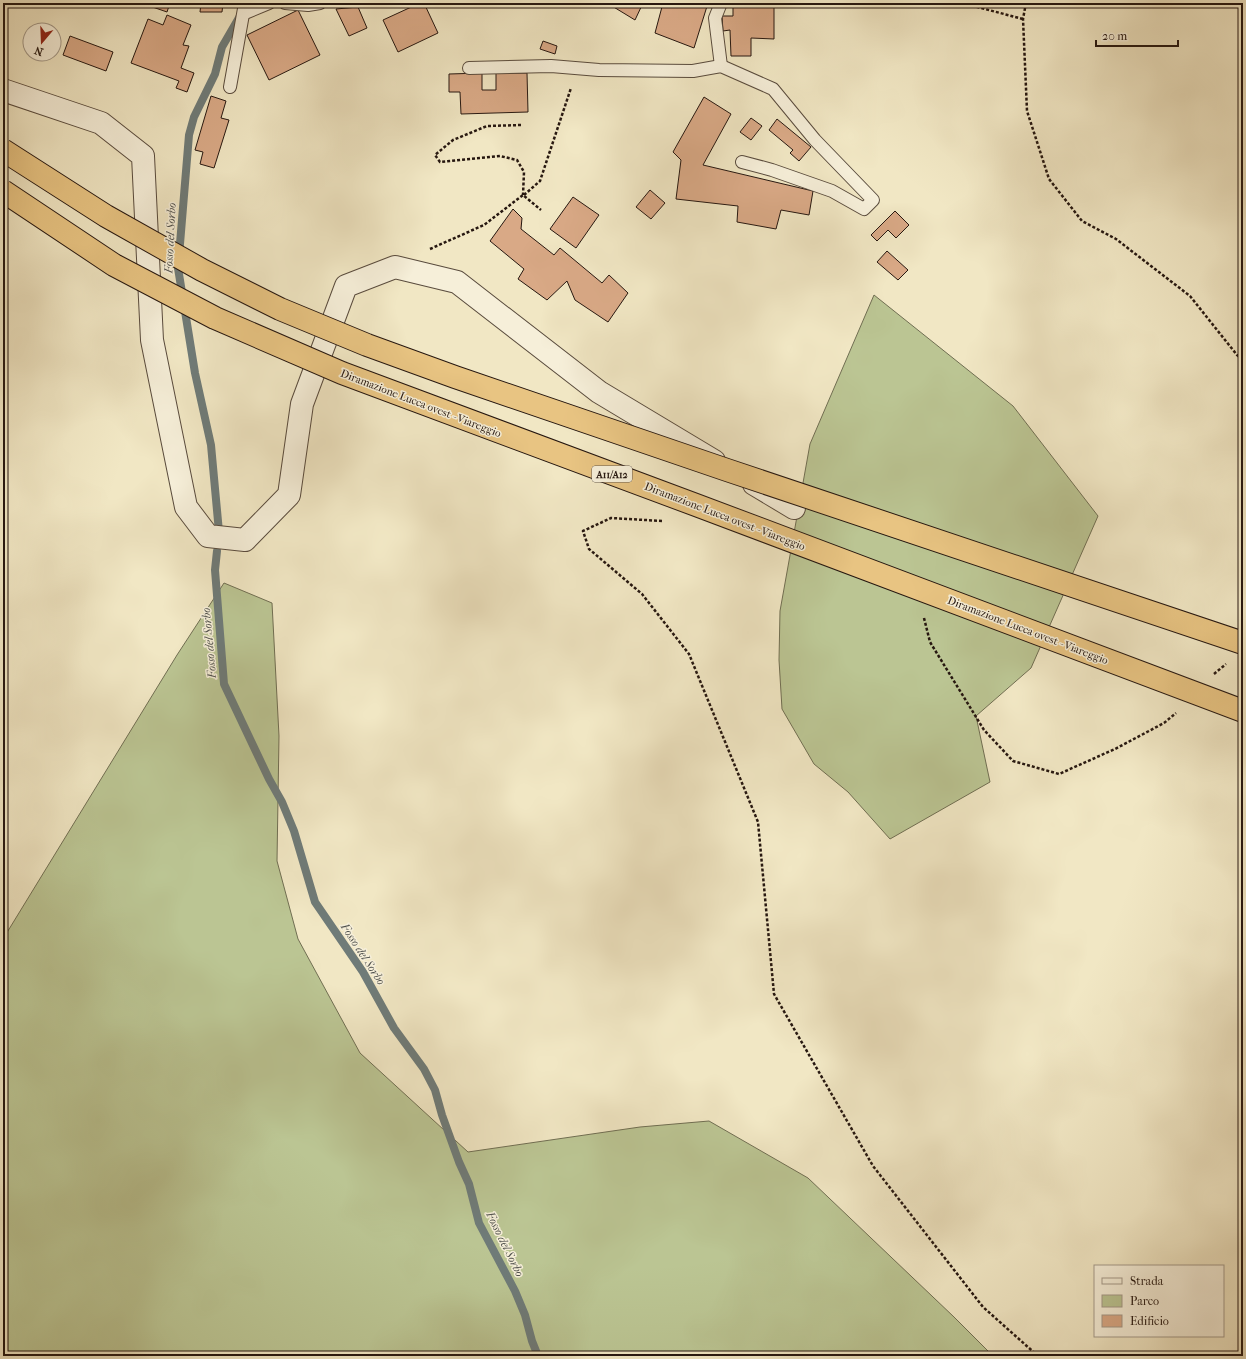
<svg xmlns="http://www.w3.org/2000/svg" width="1246" height="1359" font-family="'IM FELL French Canon',serif">
  <style>
    .green { fill: #bbc593; stroke: #706e52 }
    .lines { fill: none; stroke-linecap: round; stroke-linejoin: round }
    .stream { stroke: #6f7b78; stroke-width: 8 }
    .building { fill: #d9a986; stroke: #261710 }
    .service-casing { stroke: #594b3d; stroke-width: 14 }
    .minor-casing { stroke: #594b3d; stroke-width: 24 }
    .path { stroke: #261710; stroke-width: 2.5; stroke-dasharray: 3 2; stroke-linecap: butt }
    .service { stroke: #f6efd9; stroke-width: 12 }
    .minor { stroke: #f6efd9; stroke-width: 22 }
    .motorway-bridge-casing { stroke: #261710; stroke-width: 24; stroke-linecap: butt }
    .motorway-bridge { stroke: #e8c482; stroke-width: 22 }
    .labels { text-anchor: middle; stroke-width: 3; stroke-linejoin: round; paint-order: stroke }
    .shield { fill: #f6efd9; stroke: #64584c; stroke-width: 1 }
    .shield-label { font-size: 10px; font-weight: bold; fill: #261710 }
    .street-label { font-size: 11px; fill: #261710; stroke: #f6efd9 }
    .water-label { font-size: 12px; font-style: italic; fill: #50514d; stroke: #f6efd9 }
  </style>
  <rect width="100%" height="100%" fill="#f1e7c4"/>
  <filter id="stains"><feTurbulence type="fractalNoise" baseFrequency=".005" numOctaves="4"/><feColorMatrix values="0 0 0 0 .2 0 0 0 0 .09 0 0 0 0 .02 0 0 0 .5 -.17"/></filter>
  <radialGradient id="worn" r=".72"><stop offset=".6" stop-color="#630" stop-opacity="0"/><stop offset="1" stop-color="#630" stop-opacity=".3"/></radialGradient>
  <g class="green">
    <polygon points="874,295 1013,406 1098,516 1031,668 976,716 990,782 890,839 848,792 814,764 782,709 779,660 780,611 810,444"/>
    <polygon points="224,583 272,603 279,736 277,861 298,939 360,1053 468,1152 640,1127 709,1121 808,1178 954,1317 993,1356 3,1356 3,939 177,655"/>
  </g>
  <g class="lines">
    <g class="stream">
      <polyline points="219,532 211,445 195,373 178,268 189,135 194,117 215,74 222,47 240,16"/>
      <polyline points="217,551 215,570 224,684 269,779 282,802 294,831 315,902 363,972 394,1028 424,1069 435,1090 442,1115 459,1162 469,1184 479,1223 515,1291 525,1315 532,1341 538,1356"/>
    </g>
  </g>
  <g class="building">
    <polygon points="141,3 170,3 167,12"/>
    <polygon points="201,3 223,3 222,12 200,12"/>
    <polygon points="420,3 424,3 438,33 398,52 383,20"/>
    <polygon points="613,3 643,3 635,20 612,6"/>
    <polygon points="663,3 708,3 694,48 655,33"/>
    <polygon points="733,3 774,3 774,39 751,38 751,56 731,56 730,30 723,31 722,16 733,16"/>
    <polygon points="358,7 367,28 349,36 336,9"/>
    <polygon points="298,10 320,55 269,80 247,35"/>
    <polygon points="167,15 191,25 183,45 189,46 181,68 194,73 187,92 176,88 179,81 131,63 148,19 163,25"/>
    <polygon points="70,36 113,52 106,71 63,55"/>
    <polygon points="543,41 557,46 555,54 540,49"/>
    <polygon points="482,73 482,90 496,90 496,73 527,73 528,112 461,114 460,92 449,92 449,74"/>
    <polygon points="211,96 226,101 221,118 229,120 214,168 200,164 203,152 195,150"/>
    <polygon points="704,97 731,114 703,165 813,191 809,215 781,210 776,229 737,222 738,206 676,199 681,160 673,152"/>
    <polygon points="751,118 762,126 751,140 740,132"/>
    <polygon points="777,119 811,147 799,161 790,153 793,150 769,130"/>
    <polygon points="650,190 665,203 651,219 636,207"/>
    <polygon points="573,197 599,215 576,248 550,229"/>
    <polygon points="513,209 522,218 521,229 554,255 560,248 602,283 609,275 628,293 608,322 575,300 567,281 547,300 518,279 524,269 490,241"/>
    <polygon points="895,211 909,225 896,238 888,230 877,241 871,235"/>
    <polygon points="887,251 908,270 898,280 877,262"/>
  </g>
  <g class="lines">
    <defs>
      <g id="service">
        <polyline points="285,3 308,5 320,3"/>
        <polyline points="245,13 269,3"/>
        <polyline points="721,66 715,18 721,3"/>
        <polyline points="469,68 551,66 599,70 693,71 721,66 773,89 815,140 873,200 864,209 832,191 772,170 742,162"/>
        <polyline points="230,87 245,3"/>
      </g>
      <g id="minor">
        <polyline points="3,90 101,123 143,156 152,340 186,507 208,536 245,540 289,495 302,404 346,286 395,267 457,282 599,392 714,461"/>
        <polyline points="754,484 794,508"/>
      </g>
    </defs>
    <use href="#service" class="service-casing"/>
    <use href="#minor" class="minor-casing"/>
    <g class="path">
      <polyline points="962,3 1023,19"/>
      <polyline points="1026,3 1023,19 1027,111 1049,179 1082,221 1116,239 1190,296 1237,355 1243,360"/>
      <polyline points="521,125 487,126 453,140 435,155 440,162 500,156 517,160 524,172 523,195"/>
      <polyline points="524,195 540,181 571,88"/>
      <polyline points="430,249 484,225 523,195 541,210"/>
      <polyline points="662,521 611,518 583,531 589,549 642,594 689,654 758,822 774,994 873,1166 983,1307 1038,1356"/>
      <polyline points="924,618 930,642 984,730 1013,761 1059,774 1115,749 1164,723 1176,713"/>
      <polyline points="1214,674 1226,664"/>
    </g>
    <use href="#service" class="service"/>
    <use href="#minor" class="minor"/>
    <defs>
      <g id="motorway-bridge">
        <polyline points="3,150 106,216 202,270 280,309 367,345 455,377 727,470 1243,643"/>
        <polyline points="3,191 114,265 215,318 342,373 696,505 1243,711"/>
      </g>
    </defs>
    <use href="#motorway-bridge" class="motorway-bridge-casing"/>
    <use href="#motorway-bridge" class="motorway-bridge"/>
  </g>
  <g class="labels">
    <rect class="shield" x="592" y="466" width="40" height="16" rx="3"/>
    <g class="shield-label">
      <text x="612" y="478">A11/A12</text>
    </g>
    <g class="street-label">
      <text transform="translate(421 403) rotate(21)" y="4">Diramazione Lucca ovest - Viareggio</text>
      <text transform="translate(725 516) rotate(21)" y="4">Diramazione Lucca ovest - Viareggio</text>
      <text transform="translate(1028 630) rotate(21)" y="4">Diramazione Lucca ovest - Viareggio</text>
    </g>
    <g class="water-label">
      <text transform="translate(170 238) rotate(-87)" y="4">Fosso del Sorbo</text>
      <text transform="translate(209 643) rotate(-95)" y="4">Fosso del Sorbo</text>
      <text transform="translate(363 954) rotate(57)" y="4">Fosso del Sorbo</text>
      <text transform="translate(505 1244) rotate(64)" y="4">Fosso del Sorbo</text>
    </g>
  </g>
  <rect width="1246" height="1359" fill="none" stroke="#f1e7c4" stroke-width="16"/>
  <rect x="4" y="4" width="1238" height="1351" fill="none" stroke="#261710" stroke-width="2"/>
  <rect x="8" y="8" width="1230" height="1343" fill="none" stroke="#261710"/>
  <rect x="1094" y="1265" width="130" height="72" fill="#f6efd9" stroke="#a39989"/>
  <rect x="1102" y="1278" width="20" height="6" fill="#f6efd9" stroke="#a39989"/>
  <text x="1130" y="1285" font-size="12" fill="#261710">Strada</text>
  <rect x="1102" y="1295" width="20" height="12" fill="#bbc593" stroke="#a39989"/>
  <text x="1130" y="1305" font-size="12" fill="#261710">Parco</text>
  <rect x="1102" y="1315" width="20" height="12" fill="#d9a986" stroke="#a39989"/>
  <text x="1130" y="1325" font-size="12" fill="#261710">Edificio</text>
  <g transform="translate(42 42) rotate(199)"><circle r="19" fill="#f6efd9" stroke="#a39989"/>
  <path d="M0-3L7 15L0 10L-7 15Z" fill="#8f2418"/>
  <text y="-6" font-size="11" font-weight="bold" text-anchor="middle" fill="#261710">N</text>
  </g>
  <path d="M1096 40v6h82v-6" fill="none" stroke="#261710" stroke-width="2"/>
  <text x="1102" y="40" font-size="12" fill="#261710" stroke="#f6efd9" stroke-width="3" paint-order="stroke">20 m</text>
  <rect width="100%" height="100%" filter="url(#stains)"/>
  <rect width="100%" height="100%" fill="url(#worn)"/>
</svg>
